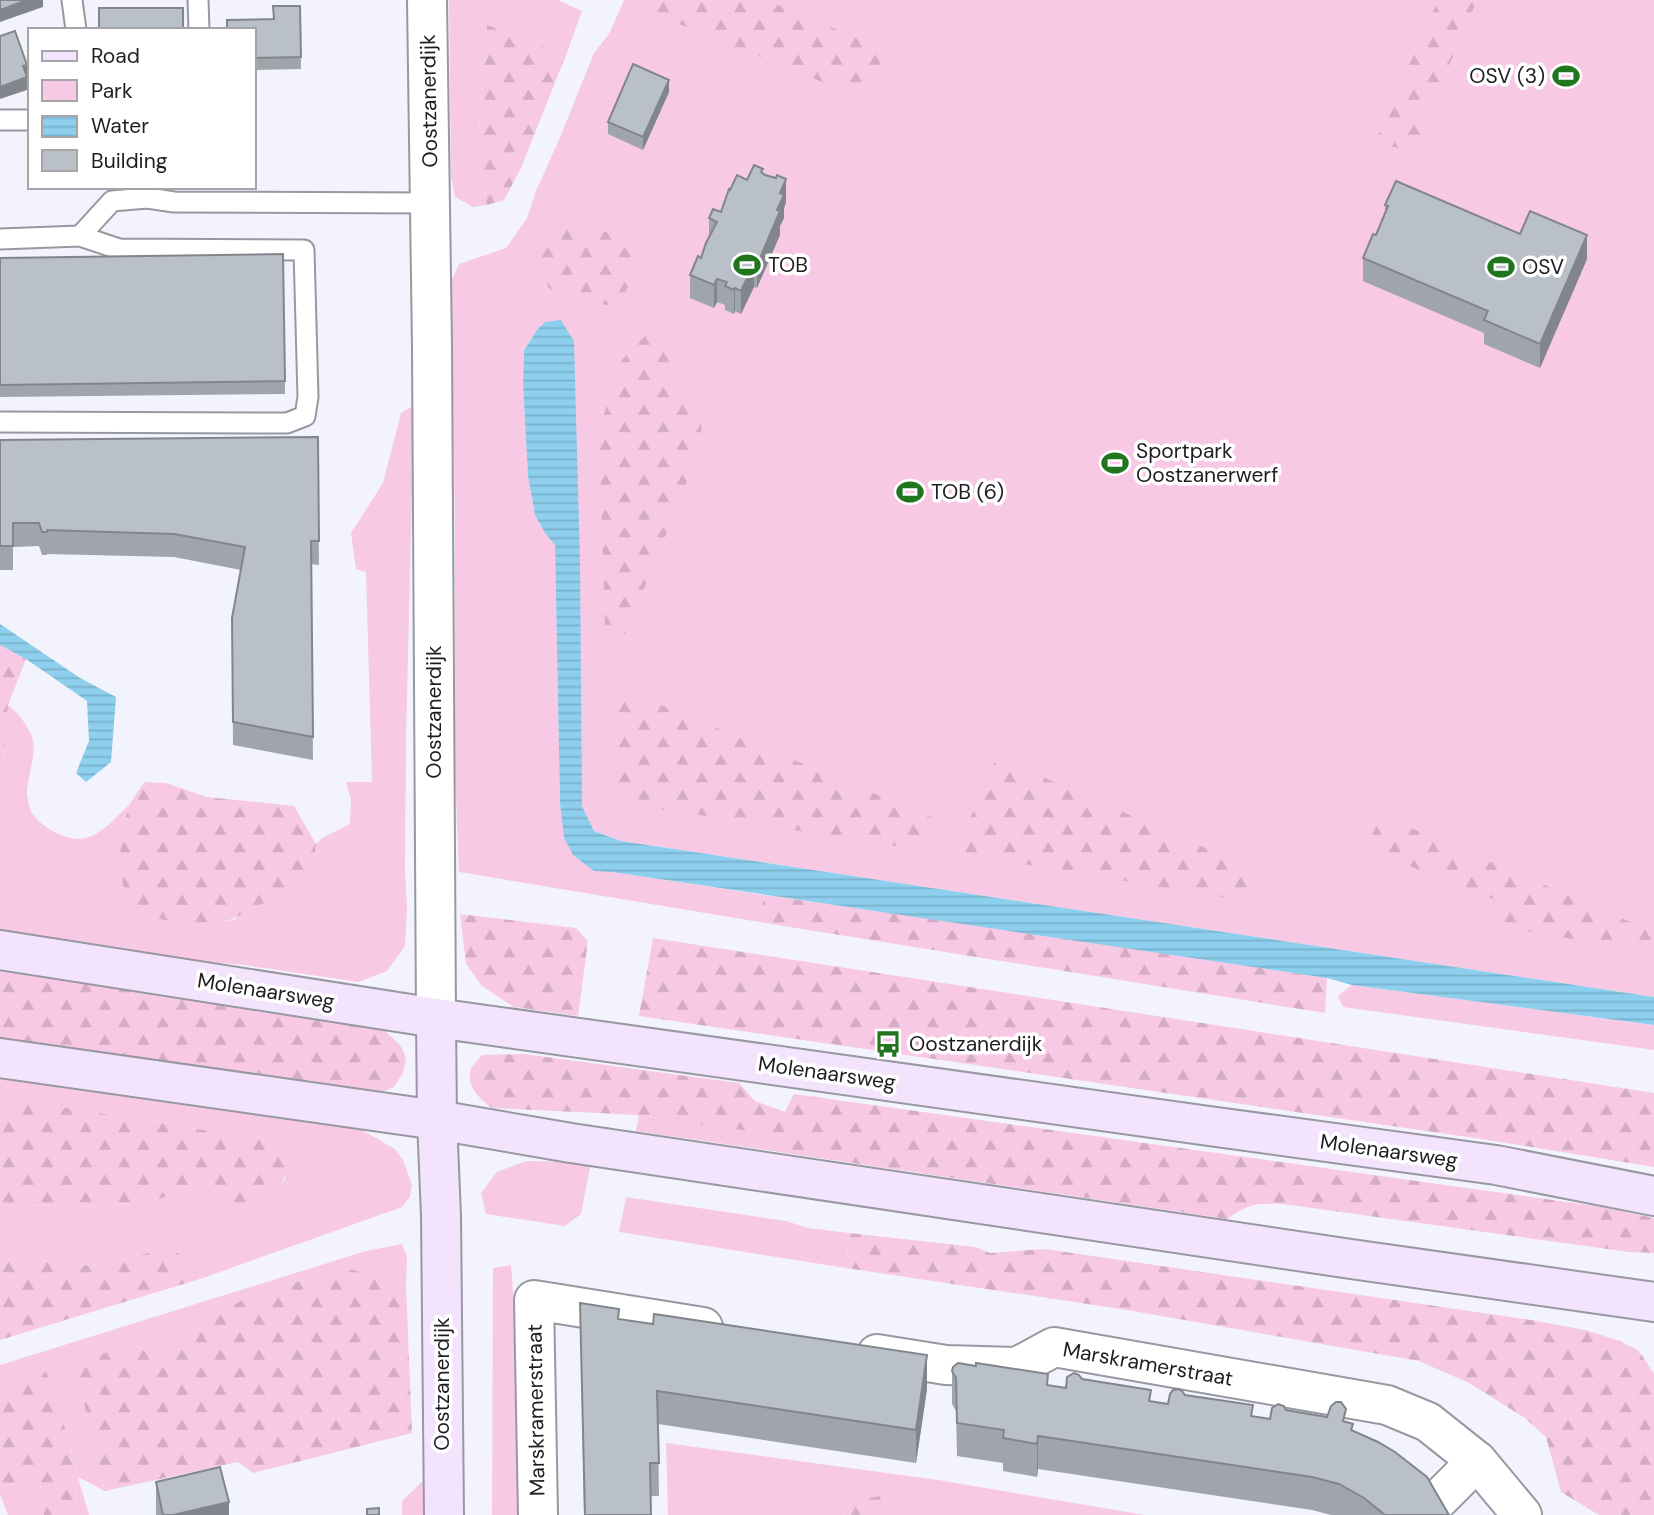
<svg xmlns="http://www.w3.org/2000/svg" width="1654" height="1515" font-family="'DM Sans',sans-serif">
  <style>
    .green { fill: #f8c9e5 }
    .forest { fill: url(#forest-firs) }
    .water { fill: url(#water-rules) }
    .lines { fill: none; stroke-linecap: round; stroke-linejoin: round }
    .lane-casing { stroke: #9798a1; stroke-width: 23 }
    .street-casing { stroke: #9798a1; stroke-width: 42 }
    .secondary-casing { stroke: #9798a1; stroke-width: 42 }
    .lane { stroke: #fff; stroke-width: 19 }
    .street { stroke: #fff; stroke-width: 38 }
    .secondary { stroke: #f4e3fd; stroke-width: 38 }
    .wall { fill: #a0a5ac }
    .shaded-wall { fill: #82868c }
    .building { fill: #bac0c8; stroke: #82868c; stroke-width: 2 }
    .labels { text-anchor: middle; stroke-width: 7; stroke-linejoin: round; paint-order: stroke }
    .poi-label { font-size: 21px; fill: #1e1e22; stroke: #fff; text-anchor: start }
    .street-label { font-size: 21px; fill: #1e1e22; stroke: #fff }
  </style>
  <defs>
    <pattern id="forest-firs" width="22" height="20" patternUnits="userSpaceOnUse" patternTransform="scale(1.75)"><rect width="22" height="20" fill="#f8c9e5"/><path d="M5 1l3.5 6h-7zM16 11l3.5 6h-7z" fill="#d4acc4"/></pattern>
    <pattern id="water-rules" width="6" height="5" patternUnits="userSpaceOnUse" patternTransform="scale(1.75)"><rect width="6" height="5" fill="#8dcfed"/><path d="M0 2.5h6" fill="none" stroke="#79b1cb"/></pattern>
  </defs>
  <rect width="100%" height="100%" fill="#f3f3fd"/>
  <g class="green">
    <polygon points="449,0 558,0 582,11 566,55 487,26 477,158 487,205 473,207 455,197 451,177"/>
    <polygon points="624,0 1654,0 1654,997 621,841 594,831 582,806 561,321 545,323 537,330 524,349 523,384 528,476 535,515 545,533 555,544 560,804 564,838 594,871 612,872 764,895 759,922 459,872 455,774 455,526 451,282 459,264 506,248 527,218 536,191 559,140 594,53 609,34"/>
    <path d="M414,405L406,738L405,871L407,908L405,946L387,971L358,982L244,965L173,959L69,943L0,930V796L8,705C19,714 29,726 33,740C36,757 27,778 27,795C28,799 29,807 31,811C38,826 69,843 86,838C103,833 116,817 129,805L121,837L179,922L208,925L233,920L312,873L316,844L322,838L350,824L351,800L346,782H372L366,572L356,569L351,533L383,483L401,413Z"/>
    <polygon points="1352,985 1654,1025 1654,1050 1343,1007 1338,996"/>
    <polygon points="0,1068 353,1125 395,1149 404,1162 412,1185 410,1197 402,1207 203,1278 172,1247 104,1264 76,1266 21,1258 0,1259 0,1205 81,1206 149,1202 197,1187 231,1206 273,1198 285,1179 285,1162 266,1140 0,1097"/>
    <polygon points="639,1115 784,1136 792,1154 636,1131"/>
    <polygon points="526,1161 591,1162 581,1214 565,1226 486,1214 481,1193 497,1172"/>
    <polygon points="626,1197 786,1221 808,1228 849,1233 846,1268 619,1232"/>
    <polygon points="402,1244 407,1256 406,1286 347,1268 254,1294 212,1316 173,1344 143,1351 77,1375 105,1491 78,1477 89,1515 74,1515 78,1477 54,1388 46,1373 0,1388 0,1365 366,1251"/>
    <polygon points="511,1265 518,1354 521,1515 492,1515 493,1268"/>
    <polygon points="666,1443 938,1480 1145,1515 878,1515 884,1495 855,1500 843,1515 668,1515"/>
    <polygon points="427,1477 427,1515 402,1515 402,1501"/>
    <polygon points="40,1482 44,1515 8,1515 0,1494 0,1486"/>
  </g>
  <g class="forest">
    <polygon points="636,0 766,0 891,52 866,100 643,9"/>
    <polygon points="1438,0 1477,0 1413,150 1374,144"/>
    <polygon points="487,25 566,55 521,168 504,200 487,205 477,158"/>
    <polygon points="548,222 592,225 645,251 618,307 561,296 548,287 539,241"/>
    <polygon points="660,333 669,349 676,396 701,419 702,444 626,634 605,626 599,430 621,361 647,334"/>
    <polygon points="0,645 26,659 8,705 0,796"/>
    <polygon points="613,685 936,819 921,850 629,804 616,796"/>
    <polygon points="997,757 1265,874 1251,902 955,853"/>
    <path d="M144,782L166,783L207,797L294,806L316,844L312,873C283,890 243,921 210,925C187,927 157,918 134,913L123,886L120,862L121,837L129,805Z"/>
    <polygon points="1381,815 1654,932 1654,953 1502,927 1496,900 1366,849"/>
    <polygon points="764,895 976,925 1327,978 1325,1013 759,922"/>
    <polygon points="460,914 576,928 588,941 578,1016 514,1007 482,986 466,964"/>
    <polygon points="653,938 1654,1093 1654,1167 1488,1140 639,1016"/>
    <polygon points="0,970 380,1026 401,1046 406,1058 403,1073 394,1087 382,1092 0,1040"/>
    <path d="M524,1054L739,1083L755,1101L785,1112L794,1094L1603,1207L1654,1218V1253L1629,1252L1283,1204C1257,1203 1249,1203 1227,1219L792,1154L783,1136L639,1115L492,1108C481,1100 465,1086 471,1069C473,1065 479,1059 482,1055Z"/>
    <path d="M0,1097L266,1140C270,1143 277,1146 280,1149C296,1169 276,1206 252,1209C233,1211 213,1196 197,1187L149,1202L81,1206L0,1205Z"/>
    <polygon points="849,1233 976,1247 990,1253 1045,1249 1531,1320 1585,1330 1620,1341 1639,1351 1654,1374 1654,1515 1599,1515 1561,1492 1546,1437 1525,1418 1469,1383 1419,1361 1121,1309 846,1268"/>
    <polygon points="172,1247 203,1278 0,1340 0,1259 21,1258 76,1266 104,1264"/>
    <polygon points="347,1268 406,1286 412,1433 253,1473 238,1462 105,1491 77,1375 80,1363 136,1341 143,1351 173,1343 212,1316 254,1294"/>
    <polygon points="46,1372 54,1388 78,1477 74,1515 44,1515 40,1482 0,1486 0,1388"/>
    <polygon points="885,1495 878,1515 843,1515 855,1500"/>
  </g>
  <g class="water">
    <polygon points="561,320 574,341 580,561 582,806 594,831 621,841 1654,997 1654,1025 1352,985 1327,978 612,872 594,871 573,855 564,838 560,804 555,545 545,533 535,515 528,476 523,384 524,350 537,330 545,322"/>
    <polygon points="0,624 80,678 116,697 111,762 86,782 76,773 89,741 87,701 26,659 0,645"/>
  </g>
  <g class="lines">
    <defs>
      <g id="lane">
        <polyline points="72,0 76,30"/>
        <polyline points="198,0 199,30"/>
        <polyline points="0,120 30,120"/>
        <polyline points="138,187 147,198 174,202 431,203"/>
        <polyline points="80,236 112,201 147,198"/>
        <polyline points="0,239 80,236 119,249 304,250 308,397 305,416 287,423 0,422"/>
      </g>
      <g id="street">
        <polyline points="427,0 432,347 436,1018"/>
        <polyline points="877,1354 946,1365 1017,1367 1054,1347 1387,1405 1428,1422 1477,1461 1522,1515"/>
        <polyline points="1427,1511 1477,1461"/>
        <polyline points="538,1515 534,1300 703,1327"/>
      </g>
      <g id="secondary">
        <polyline points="0,950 436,1018 1209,1126 1496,1165 1654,1196"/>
        <polyline points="436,1018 437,1120 441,1216 444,1515"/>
        <polyline points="0,1058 437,1120 571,1143 1351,1259 1654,1302"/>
      </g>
    </defs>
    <use href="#lane" class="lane-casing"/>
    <use href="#street" class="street-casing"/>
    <use href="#secondary" class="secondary-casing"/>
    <use href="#lane" class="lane"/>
    <use href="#street" class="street"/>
    <use href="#secondary" class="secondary"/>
  </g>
  <g class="wall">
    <polygon points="300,6 301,69 254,70 254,30"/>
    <polygon points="669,92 643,150 608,134 608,122"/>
    <polygon points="763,173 786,202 784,208 784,218 780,226 780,235 757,288 754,287 741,314 735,311 734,314 725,310 725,305 717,302 714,308 690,298 690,275 701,258 709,237 709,218 721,212 747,180"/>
    <polygon points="1385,205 1520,234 1587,259 1540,368 1484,344 1484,333 1363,281 1363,258 1376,235 1385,212"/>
    <polygon points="283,254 285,394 0,397 0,258"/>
    <polygon points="318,437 319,565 311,564 313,760 233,745 232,618 241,570 174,557 47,554 47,555 42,555 39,546 13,547 13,570 0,570 0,440"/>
    <polygon points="580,1303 619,1319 927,1389 916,1463 658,1424 659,1496 650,1496 651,1515 584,1515"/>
    <polygon points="952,1371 1066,1388 1082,1379 1151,1401 1168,1404 1185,1395 1253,1416 1270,1419 1286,1410 1346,1422 1353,1431 1449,1515 1331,1515 1312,1510 1038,1469 1037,1477 1003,1471 1003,1463 957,1456 956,1411 952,1404"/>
    <polygon points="156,1482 229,1515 156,1515"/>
  </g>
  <g class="shaded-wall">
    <polygon points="27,0 43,0 43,7 0,22 0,10"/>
    <polygon points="27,65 27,90 0,99 0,87 23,66"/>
    <polygon points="669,80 669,92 643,150 643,137"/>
    <polygon points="786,179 786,202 784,208 784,218 780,226 780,235 757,288 757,265 777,210 780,193"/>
    <polygon points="1587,235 1587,259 1540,368 1540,344"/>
    <polygon points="754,263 754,287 741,314 741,291"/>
    <polygon points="717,279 717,302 714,308 714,285"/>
    <polygon points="735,288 735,311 734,314 734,290"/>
    <polygon points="927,1355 927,1389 916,1463 916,1430"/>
    <polygon points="1038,1436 1038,1469 1037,1477 1037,1444"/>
    <polygon points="229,1502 229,1515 173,1515"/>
  </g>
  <g class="building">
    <polygon points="0,0 27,0 0,10"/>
    <polygon points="273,6 300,6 301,57 254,58 254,30 227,30 227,20 274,19"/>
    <rect x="99" y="8" width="84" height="22"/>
    <polygon points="15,31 27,65 23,66 27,77 0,87 0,36"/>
    <polygon points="633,64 669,80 643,137 608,122"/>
    <polygon points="754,165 763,169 761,172 765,175 776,178 777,175 786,179 780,193 784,195 777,210 780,211 757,265 754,263 741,291 735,288 734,290 725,286 727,282 717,279 714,285 690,275 698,256 701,258 706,243 717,222 709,218 713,209 721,212 729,189 730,190 737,175 747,180"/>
    <polygon points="1396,181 1520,234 1530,211 1587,235 1540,344 1484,320 1488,311 1363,258 1373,234 1376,235 1388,206 1385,205"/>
    <polygon points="283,254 285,381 0,385 0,258"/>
    <polygon points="318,437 319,541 311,541 313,737 233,722 232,618 245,547 174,534 47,530 47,532 42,532 39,523 13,523 13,546 0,546 0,440"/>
    <polygon points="580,1303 619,1309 618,1319 653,1324 654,1314 927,1355 916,1430 657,1391 659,1463 650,1463 651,1515 585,1515"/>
    <polygon points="958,1363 976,1366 976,1363 1048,1374 1047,1385 1066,1388 1067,1377 1074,1373 1079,1375 1082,1379 1151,1390 1149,1401 1168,1404 1170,1394 1173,1390 1178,1389 1182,1391 1185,1395 1253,1405 1251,1416 1270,1419 1272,1408 1278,1404 1284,1406 1286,1410 1327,1417 1331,1406 1336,1402 1341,1402 1346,1409 1343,1421 1353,1424 1351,1430 1378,1442 1395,1452 1427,1477 1449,1515 1385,1515 1364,1498 1339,1484 1312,1477 1038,1436 1037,1444 1003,1438 1004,1430 957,1423 956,1378 952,1371 953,1367"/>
    <polygon points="220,1467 229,1502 173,1515 163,1515 156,1482"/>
    <polygon points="379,1508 379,1515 367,1515 367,1509"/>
  </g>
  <defs>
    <symbol id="stadium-bare" viewBox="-9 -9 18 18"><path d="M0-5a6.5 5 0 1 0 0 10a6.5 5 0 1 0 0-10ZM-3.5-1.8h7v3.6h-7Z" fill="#21751f" stroke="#fff" stroke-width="2.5" paint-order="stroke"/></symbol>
    <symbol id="bus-bare" viewBox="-9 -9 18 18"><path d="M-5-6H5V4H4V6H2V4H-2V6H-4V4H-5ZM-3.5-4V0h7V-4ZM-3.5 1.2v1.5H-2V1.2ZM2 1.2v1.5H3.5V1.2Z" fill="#21751f" stroke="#fff" stroke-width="2.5" paint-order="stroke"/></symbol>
  </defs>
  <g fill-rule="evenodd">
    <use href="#stadium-bare" x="1547" y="57" width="38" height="38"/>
    <use href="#stadium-bare" x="728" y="246" width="38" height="38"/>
    <use href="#stadium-bare" x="1482" y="248" width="38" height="38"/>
    <use href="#stadium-bare" x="1096" y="444" width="38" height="38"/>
    <use href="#stadium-bare" x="891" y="473" width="38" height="38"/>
    <use href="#bus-bare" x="869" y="1025" width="38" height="38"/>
  </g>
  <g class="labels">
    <g class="poi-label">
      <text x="1545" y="83" text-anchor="end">OSV (3)</text>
      <text x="768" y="272">TOB</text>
      <text x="1522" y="274">OSV</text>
      <text x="1136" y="458">Sportpark<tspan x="1136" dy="24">Oostzanerwerf</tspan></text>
      <text x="931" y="499">TOB (6)</text>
      <text x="909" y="1051">Oostzanerdijk</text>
    </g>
    <g class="street-label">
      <text transform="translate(429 101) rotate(-91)" y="7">Oostzanerdijk</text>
      <text transform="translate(434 712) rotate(-90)" y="7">Oostzanerdijk</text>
      <text transform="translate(266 991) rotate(9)" y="7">Molenaarsweg</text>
      <text transform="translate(827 1073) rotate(8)" y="7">Molenaarsweg</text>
      <text transform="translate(1389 1151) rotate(8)" y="7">Molenaarsweg</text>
      <text transform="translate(1148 1364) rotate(10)" y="7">Marskramerstraat</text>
      <text transform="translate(442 1384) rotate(-90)" y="7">Oostzanerdijk</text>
      <text transform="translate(536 1410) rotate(-91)" y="7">Marskramerstraat</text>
    </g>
  </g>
  <rect x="28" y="28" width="228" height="161" fill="#ffffff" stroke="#a5a5a7" stroke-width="2"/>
  <rect x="42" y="51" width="35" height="10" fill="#f4e3fd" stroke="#a5a5a7" stroke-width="2"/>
  <text x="91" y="63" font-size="21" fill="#1e1e22">Road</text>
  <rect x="42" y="80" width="35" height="21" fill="#f8c9e5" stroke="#a5a5a7" stroke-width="2"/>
  <text x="91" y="98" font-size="21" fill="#1e1e22">Park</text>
  <rect x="42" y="116" width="35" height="21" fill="url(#water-rules)" stroke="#a5a5a7" stroke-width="2"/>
  <text x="91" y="133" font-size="21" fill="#1e1e22">Water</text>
  <rect x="42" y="150" width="35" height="21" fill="#bac0c8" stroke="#a5a5a7" stroke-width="2"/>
  <text x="91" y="168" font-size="21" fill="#1e1e22">Building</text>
</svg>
